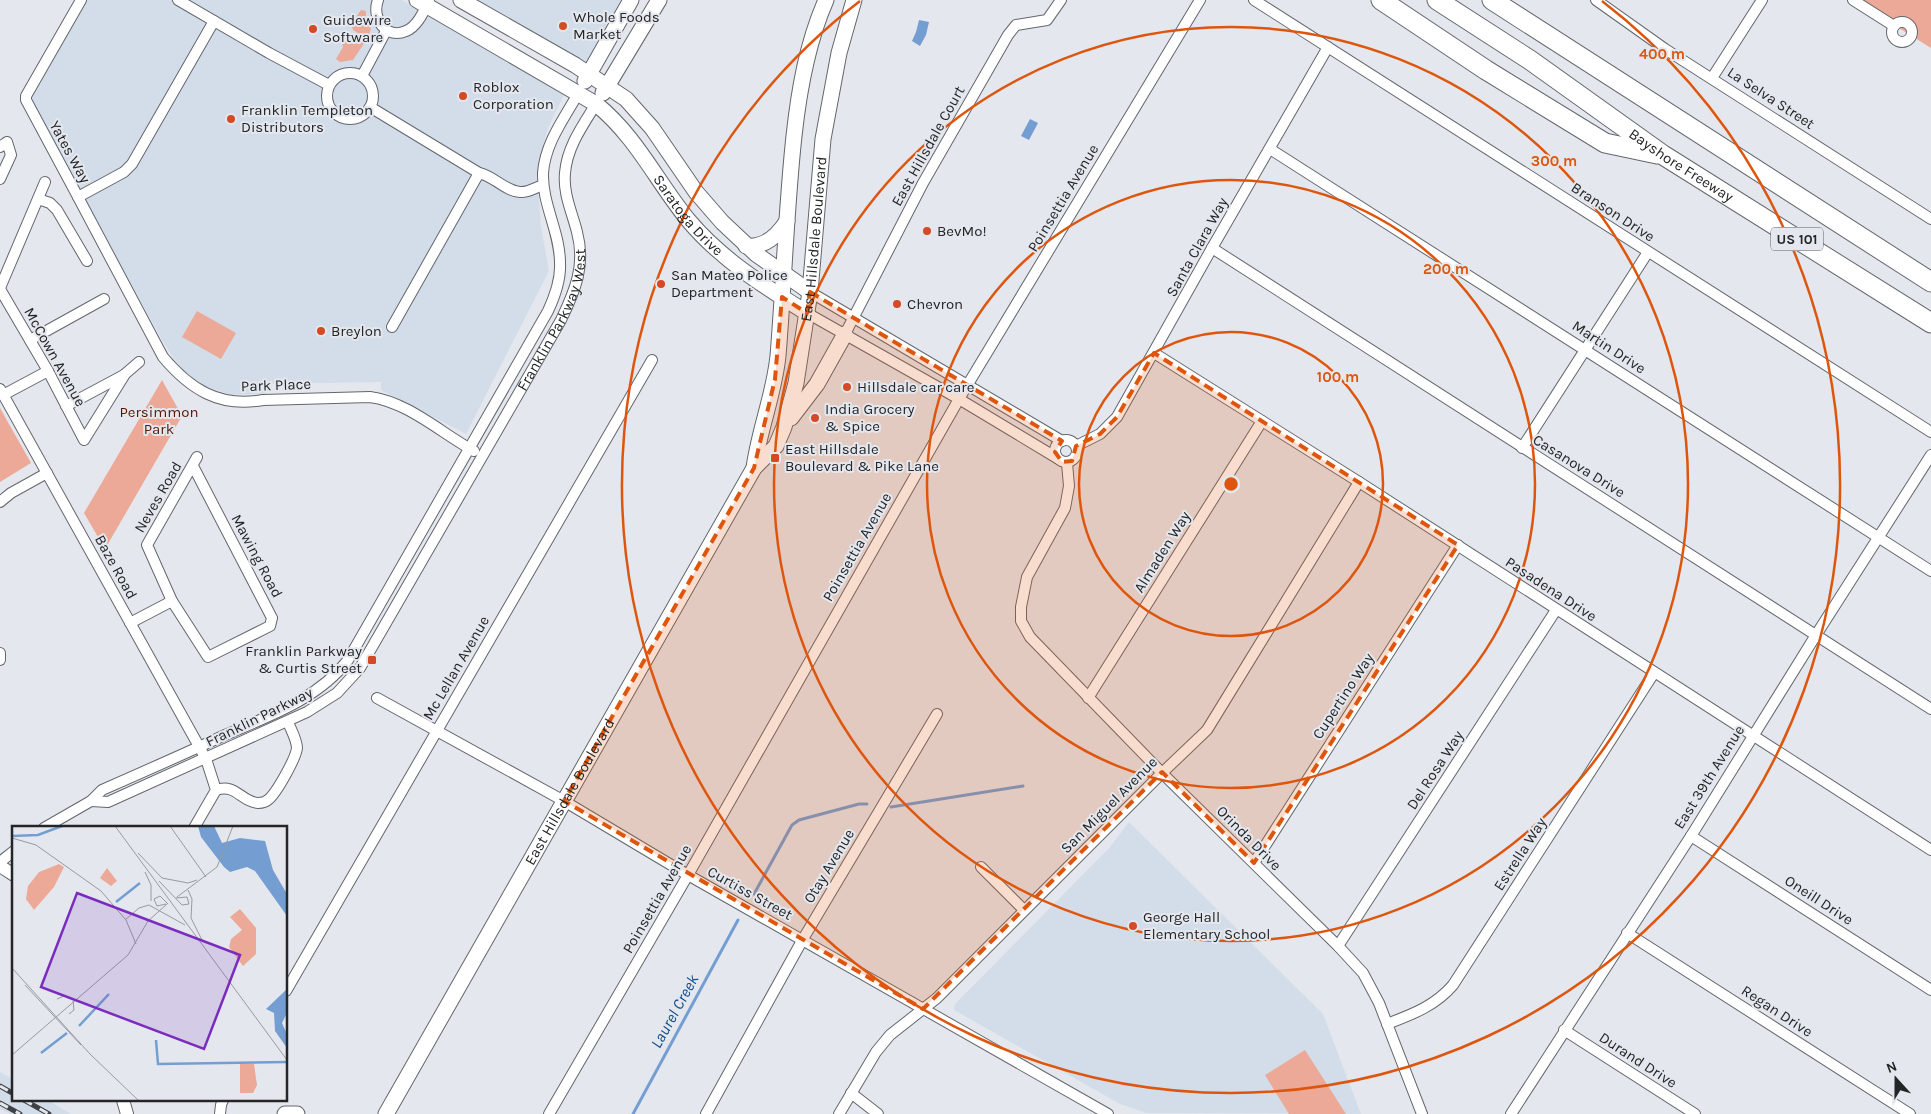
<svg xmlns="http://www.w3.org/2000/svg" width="1931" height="1114" font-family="Karla,sans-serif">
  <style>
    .built { fill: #d3dde9 }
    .green { fill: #eca997 }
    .water { fill: #749ed2 }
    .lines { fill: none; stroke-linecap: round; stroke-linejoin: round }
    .stream { stroke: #749ed2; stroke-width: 3 }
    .minor-casing { stroke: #63676c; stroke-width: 12 }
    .tertiary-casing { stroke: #63676c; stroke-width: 14 }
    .secondary-casing { stroke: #63676c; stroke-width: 17 }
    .motorway-casing { stroke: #63676c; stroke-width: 21 }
    .minor { stroke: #fff; stroke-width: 10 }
    .tertiary { stroke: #fff; stroke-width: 12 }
    .secondary { stroke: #fff; stroke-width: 15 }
    .motorway { stroke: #fff; stroke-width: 19 }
    .rail-casing { stroke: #3e4043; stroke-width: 5 }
    .rail { stroke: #e4e8ee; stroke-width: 3; stroke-dasharray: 9; stroke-linecap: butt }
    .marked { fill: #de560d; fill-opacity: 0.2; stroke: #de560d; stroke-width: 4; stroke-dasharray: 10 6; stroke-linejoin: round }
    .ring { fill: none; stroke: #de560d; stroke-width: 2.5 }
    .poi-dot { fill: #d44a25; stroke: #e4e8ee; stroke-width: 2 }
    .labels { text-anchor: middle; stroke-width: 4; stroke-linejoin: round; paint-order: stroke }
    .shield { fill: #e4e8ee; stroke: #5d6063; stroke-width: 1 }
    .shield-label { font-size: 14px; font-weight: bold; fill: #232527 }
    .poi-label { font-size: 15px; fill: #232527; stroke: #e4e8ee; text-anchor: start }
    .street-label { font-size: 15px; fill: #232527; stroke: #e4e8ee }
    .park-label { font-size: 15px; fill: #561807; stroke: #e4e8ee }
    .water-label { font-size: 16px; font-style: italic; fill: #134e8d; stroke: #e4e8ee }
    .inset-river { fill: none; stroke: #749ed2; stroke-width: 2.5 }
    .inset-road { fill: none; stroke: #979a9e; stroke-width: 1 }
    .view { fill: #7b2cbf; fill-opacity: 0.15; stroke: #7b2cbf; stroke-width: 2.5 }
    .inset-edge { fill: none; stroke: #232527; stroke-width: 2.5 }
    .centre { fill: #de560d; stroke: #e4e8ee; stroke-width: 2.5 }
    .ring-label { font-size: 15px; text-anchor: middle; font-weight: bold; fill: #de560d; stroke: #e4e8ee; stroke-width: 4; stroke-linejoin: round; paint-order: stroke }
  </style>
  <rect width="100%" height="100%" fill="#e4e8ee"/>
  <g class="built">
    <polygon points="79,0 402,0 564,95 548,128 537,169 541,227 549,271 466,434 381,390 381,382 267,384 266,394 231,395 201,385 180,368 163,342 30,101"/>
    <polygon points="470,0 622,0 586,68"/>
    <polygon points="1129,822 1323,1014 1361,1114 1146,1113 1120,1104 954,1010 955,1004 1110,847"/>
    <polygon points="0,1072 14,1080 14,1100 48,1100 71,1114 10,1114 0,1109"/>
  </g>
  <g class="green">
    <polygon points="1854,0 1931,0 1931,48"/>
    <polygon points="361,10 366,11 366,18 371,29 367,39 353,30 351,24"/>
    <polygon points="356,37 365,42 353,60 340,62 336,59 343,47 342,43 352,40"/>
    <polygon points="197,311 236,333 221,359 182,337"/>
    <polygon points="162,380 182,416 105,549 84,513"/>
    <polygon points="0,408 31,463 0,482"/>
    <polygon points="1305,1050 1346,1114 1289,1114 1265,1075"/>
  </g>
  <g class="water">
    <polygon points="919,20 929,22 926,35 920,46 912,41 916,32"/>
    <polygon points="1030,119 1038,123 1029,140 1021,136"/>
  </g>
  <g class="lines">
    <g class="stream">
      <polyline points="891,807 1023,786"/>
      <polyline points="754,894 792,825 799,820 859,804 867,804"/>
      <polyline points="633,1114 738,920"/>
    </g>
    <defs>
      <g id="minor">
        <polyline points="81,0 26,96 26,100 78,197 124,172 132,164 214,21"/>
        <polyline points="178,0 269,53 329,85"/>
        <path d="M378,0C371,18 386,40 406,31C417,27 424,11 429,1"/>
        <polyline points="1254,0 1931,432"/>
        <polyline points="1596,0 1665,49 1931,219"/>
        <polyline points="1853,0 1894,26"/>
        <circle cx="1902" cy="32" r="10"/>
        <circle cx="350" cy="96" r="23"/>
        <polyline points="362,76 386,31"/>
        <polyline points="1712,78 1762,0"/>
        <path d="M370,107L479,173C494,176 505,191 520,192C528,193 536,187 543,185"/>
        <polyline points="0,147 7,142 11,155 0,179"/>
        <polyline points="1270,149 1931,571"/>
        <path d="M78,197L163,357C190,389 219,408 263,400L370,397C408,402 441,433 474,451"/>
        <polyline points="38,199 50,203 57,210 87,261"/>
        <polyline points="1212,248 1931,709"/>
        <polyline points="0,288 45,182"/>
        <polyline points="0,289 48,371 84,440 125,374 139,362"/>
        <polyline points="810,292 1062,441"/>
        <polyline points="807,313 959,399 1057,458"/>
        <polyline points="392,327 479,173"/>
        <polyline points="845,334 923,183 1008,35 1016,25 1047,20 1061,0"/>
        <polyline points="30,340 104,299"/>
        <polyline points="1154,353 1359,482 1931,850"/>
        <polyline points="0,389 206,759 216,790 194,828"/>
        <polyline points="3,395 48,371"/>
        <polyline points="66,406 124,375"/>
        <circle cx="1066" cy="451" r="11"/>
        <polyline points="1076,446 1100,434 1117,417 1212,248 1328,47"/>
        <polyline points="1522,448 1648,252"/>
        <polyline points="1067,463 1069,486 1065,508 1027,577 1021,607 1021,621 1030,637 1162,773 1338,946 1363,973 1379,1003 1422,1114"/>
        <polyline points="193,466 272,618 270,626 208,657 172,601 147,545 197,457"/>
        <polyline points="0,502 11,493 47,473"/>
        <polyline points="130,623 172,601"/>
        <polyline points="0,653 0,660"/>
        <polyline points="377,698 564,801 688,875 1108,1114"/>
        <polyline points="1088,698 1262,421"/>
        <path d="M216,790C236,783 241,802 258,803C262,803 266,802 269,799C277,792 296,758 297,748C297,740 291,730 288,722"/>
        <path id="s1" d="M91,801L108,802L307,712L337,693L360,668L561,320C575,291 586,265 577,232C572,212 563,194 565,173C567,147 583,125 596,104"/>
        <path d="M44,828L91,801L102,790C143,772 184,754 225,735C269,716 318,699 348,660L548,311C555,296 561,280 560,263C560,232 542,204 543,173C545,143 565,117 579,92"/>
        <polyline points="1691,836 1931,990"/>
        <polyline points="0,862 14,851"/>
        <polyline points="1254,863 1458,545"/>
        <polyline points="981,867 1024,910"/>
        <polyline points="1627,933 1910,1114"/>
        <polyline points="1338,946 1556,610"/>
        <polyline points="286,991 652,360"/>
        <path d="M1387,1024C1413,1014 1435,1006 1453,985L1654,673"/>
        <polyline points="1564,1030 1695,1114"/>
        <polyline points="851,1093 878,1114"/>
        <polyline points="220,1114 221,1105 223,1100"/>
        <polyline points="549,1114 688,875 959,399 1200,0"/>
        <polyline points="706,1114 803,939 937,714"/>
        <polyline points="839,1114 876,1052 890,1035 937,998 1162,773 1207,730 1359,482"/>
        <polyline points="1511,1114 1691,836 1816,635 1931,455"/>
      </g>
      <g id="tertiary">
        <polyline points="0,866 14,875"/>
        <polyline points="123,1100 127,1114"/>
      </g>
      <g id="secondary">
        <path id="s2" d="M417,0L596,104C636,136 657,182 689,221C722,260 764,286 807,313"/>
        <polyline points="461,0 575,65 626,99 652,128 696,192 722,222 756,254 810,292"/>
        <polyline points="585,81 631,0"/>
        <polyline points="603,93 659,0"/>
        <path d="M746,246C764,248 778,235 787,221"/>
        <polyline points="791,418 817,384 845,334"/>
        <path d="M754,468C759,430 774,395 778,356C784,283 786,210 794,136C799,90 807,43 826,0"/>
        <polyline points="285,1114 297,1114"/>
        <path id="s3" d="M386,1114L754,468L776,446L784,427L796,383L810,292L823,139L839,53L854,0"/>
      </g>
      <g id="motorway">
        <polyline points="1381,0 1486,70 1605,143 1657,154"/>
        <path id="s4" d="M1437,0L1530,60L1663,155L1931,323"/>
        <polyline points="1492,0 1931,282"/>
      </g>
    </defs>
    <use href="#minor" class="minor-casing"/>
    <use href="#tertiary" class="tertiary-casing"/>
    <use href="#secondary" class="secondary-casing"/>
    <use href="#motorway" class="motorway-casing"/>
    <use href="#minor" class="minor"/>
    <use href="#tertiary" class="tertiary"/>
    <use href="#secondary" class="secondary"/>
    <use href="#motorway" class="motorway"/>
    <defs>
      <g id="rail">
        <polyline points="0,1086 14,1094"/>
        <polyline points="24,1100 49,1114"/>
        <polyline points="0,1103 20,1114"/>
      </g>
    </defs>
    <use href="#rail" class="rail-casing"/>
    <use href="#rail" class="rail"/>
  </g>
  <path class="marked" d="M810,292L1062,441L1055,452L1062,462L1072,461L1076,446L1100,434L1117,417L1154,353L1458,545L1254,863L1162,772L923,1009L564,801L754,468L775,379L782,297L807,313Z"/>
  <g class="ring">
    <circle cx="1231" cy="484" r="152"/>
    <circle cx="1231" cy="484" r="304"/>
    <circle cx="1231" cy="484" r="457"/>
    <path d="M1602 1A609 609 0 1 1 860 1"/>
  </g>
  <g class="poi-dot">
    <circle cx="563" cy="26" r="5"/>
    <circle cx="313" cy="29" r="5"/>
    <circle cx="463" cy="96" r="5"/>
    <circle cx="231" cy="119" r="5"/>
    <circle cx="927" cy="231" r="5"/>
    <circle cx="661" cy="284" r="5"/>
    <circle cx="897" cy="304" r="5"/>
    <circle cx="321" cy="331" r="5"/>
    <circle cx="847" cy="387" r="5"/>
    <circle cx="815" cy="418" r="5"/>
    <rect x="770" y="453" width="10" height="10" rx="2.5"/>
    <rect x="367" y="655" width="10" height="10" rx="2.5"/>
    <circle cx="1133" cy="926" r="5"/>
  </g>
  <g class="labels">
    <rect class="shield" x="1771" y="227.5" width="52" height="23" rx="4"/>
    <g class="shield-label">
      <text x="1797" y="244">US 101</text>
    </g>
    <g class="poi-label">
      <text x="573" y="22">Whole Foods<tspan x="573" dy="17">Market</tspan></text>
      <text x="323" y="25">Guidewire<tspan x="323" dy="17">Software</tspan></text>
      <text x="473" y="92">Roblox<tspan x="473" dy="17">Corporation</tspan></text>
      <text x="241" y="115">Franklin Templeton<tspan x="241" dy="17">Distributors</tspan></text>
      <text x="937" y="236">BevMo!</text>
      <text x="671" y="280">San Mateo Police<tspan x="671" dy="17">Department</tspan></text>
      <text x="907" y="309">Chevron</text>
      <text x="331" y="336">Breylon</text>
      <text x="857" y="392">Hillsdale car care</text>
      <text x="825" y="414">India Grocery<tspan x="825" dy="17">&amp; Spice</tspan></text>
      <text x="785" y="454">East Hillsdale<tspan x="785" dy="17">Boulevard &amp; Pike Lane</tspan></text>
      <text x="362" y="656" text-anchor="end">Franklin Parkway<tspan x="362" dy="17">&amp; Curtis Street</tspan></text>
      <text x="1143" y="922">George Hall<tspan x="1143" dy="17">Elementary School</tspan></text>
    </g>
    <g class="street-label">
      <text transform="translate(1771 98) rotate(33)" y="5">La Selva Street</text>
      <text transform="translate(928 146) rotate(-61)" y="5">East Hillsdale Court</text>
      <text transform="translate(70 152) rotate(61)" y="5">Yates Way</text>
      <text dy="5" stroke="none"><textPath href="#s4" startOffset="295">Bayshore Freeway</textPath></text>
      <text transform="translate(1063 198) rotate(-59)" y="5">Poinsettia Avenue</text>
      <text transform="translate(1613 212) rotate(33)" y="5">Branson Drive</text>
      <text dy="5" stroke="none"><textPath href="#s2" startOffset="352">Saratoga Drive</textPath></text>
      <text dy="5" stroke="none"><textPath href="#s3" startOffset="986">East Hillsdale Boulevard</textPath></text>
      <text transform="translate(1197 247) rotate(-61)" y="5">Santa Clara Way</text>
      <text dy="5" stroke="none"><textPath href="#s1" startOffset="704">Franklin Parkway West</textPath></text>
      <text transform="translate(1609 347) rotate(33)" y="5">Martin Drive</text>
      <text transform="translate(55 357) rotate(61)" y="5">McCown Avenue</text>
      <text transform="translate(276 385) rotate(-2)" y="5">Park Place</text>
      <text transform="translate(1579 466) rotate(32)" y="5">Casanova Drive</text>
      <text transform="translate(158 497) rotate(-60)" y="5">Neves Road</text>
      <text transform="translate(857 547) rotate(-60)" y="5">Poinsettia Avenue</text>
      <text transform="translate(1162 552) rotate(-58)" y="5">Almaden Way</text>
      <text transform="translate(257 556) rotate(62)" y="5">Mawing Road</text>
      <text transform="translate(116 567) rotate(61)" y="5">Baze Road</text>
      <text transform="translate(1551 589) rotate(33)" y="5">Pasadena Drive</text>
      <text transform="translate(456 668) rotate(-60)" y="5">Mc Lellan Avenue</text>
      <text transform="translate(1343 696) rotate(-57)" y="5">Cupertino Way</text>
      <text transform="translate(259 717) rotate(-26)" y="5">Franklin Parkway</text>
      <text transform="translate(1435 770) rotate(-57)" y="5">Del Rosa Way</text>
      <text transform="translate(1709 777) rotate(-58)" y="5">East 39th Avenue</text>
      <text dy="5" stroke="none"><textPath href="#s3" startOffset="371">East Hillsdale Boulevard</textPath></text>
      <text transform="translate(1109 805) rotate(-45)" y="5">San Miguel Avenue</text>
      <text transform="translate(1249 838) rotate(45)" y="5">Orinda Drive</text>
      <text transform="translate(1520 854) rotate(-57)" y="5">Estrella Way</text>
      <text transform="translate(829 866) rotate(-59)" y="5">Otay Avenue</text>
      <text transform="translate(750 893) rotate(29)" y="5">Curtiss Street</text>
      <text transform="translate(657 899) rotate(-60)" y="5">Poinsettia Avenue</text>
      <text transform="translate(1819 900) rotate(33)" y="5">Oneill Drive</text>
      <text transform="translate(1777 1011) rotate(33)" y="5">Regan Drive</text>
      <text transform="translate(1638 1060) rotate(33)" y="5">Durand Drive</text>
    </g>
    <g class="park-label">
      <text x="159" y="417">Persimmon<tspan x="159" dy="17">Park</tspan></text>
    </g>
    <g class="water-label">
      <text transform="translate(674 1011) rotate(-61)" y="6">Laurel Creek</text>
    </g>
  </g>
  <g transform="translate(12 826)">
    <rect width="275" height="275" fill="#e4e8ee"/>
    <path d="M47,38L52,41L42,61L22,84L14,73L16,60L27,46ZM95,42L105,55L99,60L88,52ZM228,83L244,102V128L231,140L217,121L219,113L230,104L218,91ZM228,238H242L245,259L241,267H228Z" fill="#eca997"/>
    <path d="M186,0H202L210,17L228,12L253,15L261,44L275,68V90L243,45L235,41L218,46L212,41L189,11ZM275,163V187L270,197L275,208V222L263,205L262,187L254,183Z" fill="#749ed2"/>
    <path class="inset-river" d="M0,10L26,9L50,0M104,76L128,57M67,200L97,168M144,214L146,238L275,236M29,227L55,207"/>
    <path class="inset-road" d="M103,0L275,234M158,0L194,51M0,12L24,19L89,65L114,94L124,118M126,27L150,52L176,57L185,54M133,46L139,59V75M147,55L170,79L177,78L175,71L164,72M176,64L180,73L179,92L191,116M165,71L205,41L221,0M154,78L145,80L142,73L148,70L156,78M127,82L137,79L173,99M113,94L127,82M0,142L78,228L127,275M13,159L69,219M45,173L52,170L61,173M57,188L62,184L61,175M0,229L116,129L136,95L155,78"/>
    <path class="view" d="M65,67L228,129L192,223L29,161Z"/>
    <rect width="275" height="275" class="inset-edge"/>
  </g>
  <circle cx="1231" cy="484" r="8" class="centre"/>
  <g class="ring-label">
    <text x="1662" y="59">400 m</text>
    <text x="1554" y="166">300 m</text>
    <text x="1446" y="274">200 m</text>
    <text x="1338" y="382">100 m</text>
  </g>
  <g transform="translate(1896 1079) rotate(339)" stroke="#e4e8ee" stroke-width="4" paint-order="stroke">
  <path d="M0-4L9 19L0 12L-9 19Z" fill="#232527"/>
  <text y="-8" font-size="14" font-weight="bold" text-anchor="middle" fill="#232527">N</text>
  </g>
</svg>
